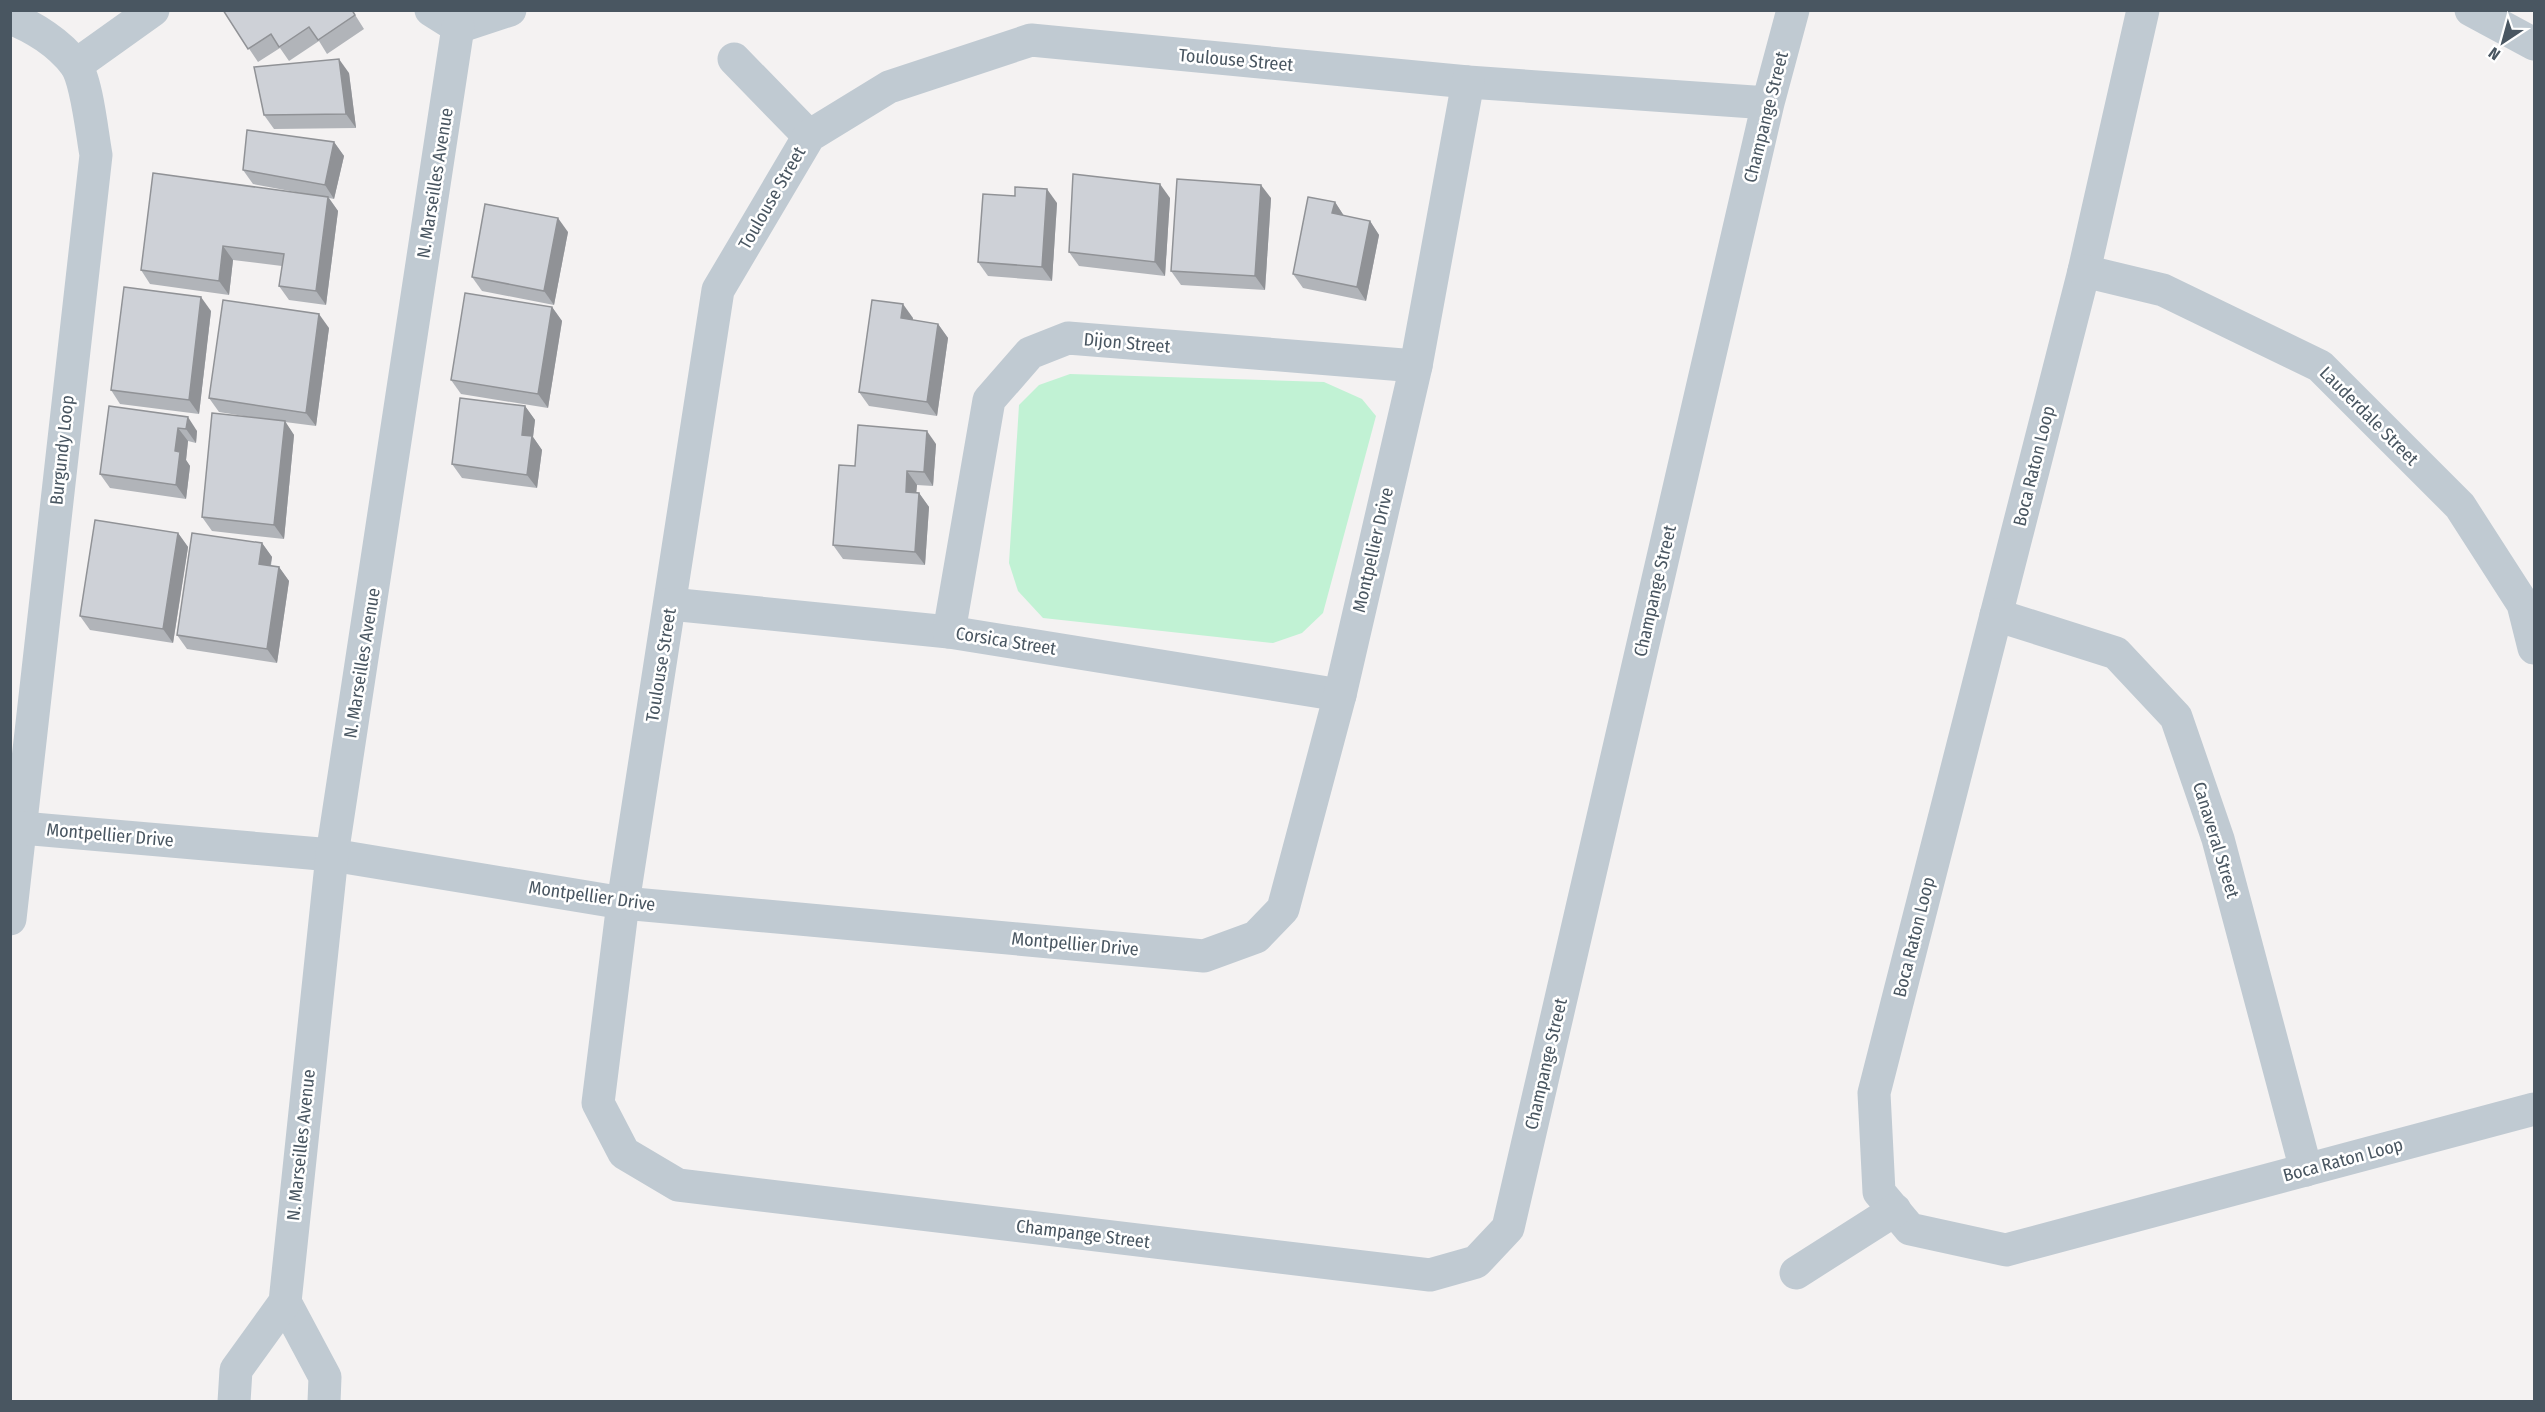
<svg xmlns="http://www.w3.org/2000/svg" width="2545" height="1412" font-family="'Fira Sans Condensed',sans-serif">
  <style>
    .green { fill: #c1f2d4 }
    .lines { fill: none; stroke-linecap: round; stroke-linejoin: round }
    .minor { stroke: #c0cad2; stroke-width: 33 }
    .wall { fill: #b1b4b9 }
    .shaded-wall { fill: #909296 }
    .building { fill: #ced1d7; stroke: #909296; stroke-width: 1.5 }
    .labels { text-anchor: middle; stroke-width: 5; stroke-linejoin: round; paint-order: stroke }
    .street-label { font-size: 18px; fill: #495661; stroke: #fff }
  </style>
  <rect width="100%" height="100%" fill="#f4f2f2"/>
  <polygon class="green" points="1070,374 1324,382 1362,399 1376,416 1323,613 1302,633 1273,643 1043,618 1018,591 1009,563 1019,405 1039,385"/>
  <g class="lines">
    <g class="minor">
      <polyline points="431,10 458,27 510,10"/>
      <polyline points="2143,10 2084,271 1874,1093 1879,1192 1910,1229 2006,1250 2534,1109"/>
      <polyline points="2471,10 2534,44"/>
      <path d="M10,18C34,27 59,43 75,64C87,80 92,134 96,155L10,919"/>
      <polyline points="734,59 809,136"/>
      <polyline points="76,65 153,10"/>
      <polyline points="1768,103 1468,82 1031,40 889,87 809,136 718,290 623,903 598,1103 624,1153 678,1185 1430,1275 1476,1262 1508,1228 1768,103 1793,10"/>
      <polyline points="2084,271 2163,290 2320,366 2460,506 2523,604 2534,648"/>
      <polyline points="670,604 949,632 1340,695"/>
      <polyline points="1996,615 2116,653 2176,717 2218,839 2306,1170"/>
      <polyline points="949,632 989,400 1030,353 1068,338 1416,366"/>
      <polyline points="10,827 332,855 623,903 1204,956 1256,937 1283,909 1340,695 1416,366 1468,82"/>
      <polyline points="1796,1273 1895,1210"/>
      <polyline points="285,1302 325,1377 324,1402"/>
      <polyline points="234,1402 236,1370 285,1302 332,855 458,27"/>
    </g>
  </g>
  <g class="wall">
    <polygon points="223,10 352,10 364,29 327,54 319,41 289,61 280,48 258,62"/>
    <polygon points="349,73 356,128 274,129 264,115"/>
    <polygon points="334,142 344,156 334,199 329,198 338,211 326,305 289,300 279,286 282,266 233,260 229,295 150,284 141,270 306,194 253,184 243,170"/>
    <polygon points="1170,198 1165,276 1079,266 1069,252"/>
    <polygon points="1271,198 1265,290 1181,285 1171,271"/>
    <polygon points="1335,202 1344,216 1370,221 1379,235 1366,301 1303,288 1293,274"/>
    <polygon points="1057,203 1052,281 988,276 978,262"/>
    <polygon points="568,232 554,305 482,291 472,277"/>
    <polygon points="552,307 562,321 548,408 461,394 451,380"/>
    <polygon points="211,311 199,414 120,404 111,390"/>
    <polygon points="913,318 913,320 938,324 948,338 937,416 869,406 859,392"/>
    <polygon points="329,328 316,426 285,422 294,435 284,539 212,531 202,517 256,418 219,412 209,398"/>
    <polygon points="109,406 197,431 196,443 188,441 186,460 190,466 186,499 110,488 100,474"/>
    <polygon points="525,406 535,420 533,437 542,450 537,488 462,478 452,464"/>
    <polygon points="936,444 933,486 917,485 916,493 919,493 929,507 925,565 843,559 833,545 855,466"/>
    <polygon points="178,533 188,547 173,643 90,630 80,616"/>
    <polygon points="262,543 272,557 271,566 279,567 289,581 277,663 187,649 177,635"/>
  </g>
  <g class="shaded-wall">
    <polygon points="339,59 349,73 356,128 346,114"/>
    <polygon points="334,142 344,156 334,199 325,185"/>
    <polygon points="1160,184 1170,198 1165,276 1155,262"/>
    <polygon points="1261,185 1271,198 1265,290 1255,276"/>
    <polygon points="1047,189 1057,203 1052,281 1042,267"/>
    <polygon points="328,197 338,211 326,305 316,291"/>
    <polygon points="1335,202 1344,216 1332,213"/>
    <polygon points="558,218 568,232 554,305 544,291"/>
    <polygon points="1370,221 1379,235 1366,301 1357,287"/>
    <polygon points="223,246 233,260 229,295 219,281"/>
    <polygon points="201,297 211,311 199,414 189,400"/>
    <polygon points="903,304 913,318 911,332 901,318"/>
    <polygon points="552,307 562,321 548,408 538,394"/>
    <polygon points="319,314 329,328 316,426 306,413"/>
    <polygon points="938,324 948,338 937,416 927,402"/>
    <polygon points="525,406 535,420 533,437 542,450 537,488 527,475 522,435"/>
    <polygon points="188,417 197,431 196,443 186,429"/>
    <polygon points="285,421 294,435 284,539 274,525"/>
    <polygon points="178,428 188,441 186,460 190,466 186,499 176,485 175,451"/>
    <polygon points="927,431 936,444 933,486 924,472"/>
    <polygon points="907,471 917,485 915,506 906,492"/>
    <polygon points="919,493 929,507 925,565 915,552"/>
    <polygon points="178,533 188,547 173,643 163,629"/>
    <polygon points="262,543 272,557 268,578 259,564"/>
    <polygon points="279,567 289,581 277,663 267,649"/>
  </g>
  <g class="building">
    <polygon points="223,10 352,10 355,15 318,40 309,27 279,47 271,34 248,49"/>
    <polygon points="339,59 346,114 264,115 254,67"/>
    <polygon points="247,130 334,142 325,185 243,170"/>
    <polygon points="153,173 328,197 316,291 279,286 284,254 223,246 219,281 141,270"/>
    <polygon points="1073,174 1160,184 1155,262 1069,252"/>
    <polygon points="1177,179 1261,185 1255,276 1171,271"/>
    <polygon points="1015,187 1047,189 1042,267 978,262 983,194 1015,196"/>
    <polygon points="1308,197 1335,202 1332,213 1370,221 1357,287 1293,274"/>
    <polygon points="485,204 558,218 544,291 472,277"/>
    <polygon points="124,287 201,297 189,400 111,390"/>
    <polygon points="465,293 552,307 538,394 451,380"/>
    <polygon points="223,300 319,314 306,413 209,398"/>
    <polygon points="872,300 903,304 901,318 938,324 927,402 859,392"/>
    <polygon points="460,398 525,406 522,435 532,436 527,475 452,464"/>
    <polygon points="109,406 188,417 186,429 178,428 175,451 180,452 176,485 100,474"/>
    <polygon points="212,413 285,421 274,525 202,517"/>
    <polygon points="858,425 927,431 924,472 907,471 906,492 919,493 915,552 833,545 839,465 855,466"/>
    <polygon points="95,520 178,533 163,629 80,616"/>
    <polygon points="192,533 262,543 259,564 279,567 267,649 177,635"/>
  </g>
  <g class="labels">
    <g class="street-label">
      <text transform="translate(1236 60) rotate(5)" y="6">Toulouse Street</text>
      <text transform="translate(1766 117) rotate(-76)" y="6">Champange Street</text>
      <text transform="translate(435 183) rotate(-81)" y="6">N. Marseilles Avenue</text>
      <text transform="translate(772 198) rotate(-60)" y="6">Toulouse Street</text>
      <text transform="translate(1127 343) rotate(5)" y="6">Dijon Street</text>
      <text transform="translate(2369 416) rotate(45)" y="6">Lauderdale Street</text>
      <text transform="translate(62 450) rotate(-84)" y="6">Burgundy Loop</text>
      <text transform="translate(2034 466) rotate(-76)" y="6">Boca Raton Loop</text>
      <text transform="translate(1373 550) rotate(-77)" y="6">Montpellier Drive</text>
      <text transform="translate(1655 591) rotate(-77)" y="6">Champange Street</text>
      <text transform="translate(1006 641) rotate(9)" y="6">Corsica Street</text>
      <text transform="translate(362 663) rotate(-81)" y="6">N. Marseilles Avenue</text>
      <text transform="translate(661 665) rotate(-81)" y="6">Toulouse Street</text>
      <text transform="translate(110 835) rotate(5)" y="6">Montpellier Drive</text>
      <text transform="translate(2216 840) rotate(73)" y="6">Canaveral Street</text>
      <text transform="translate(592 896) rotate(8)" y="6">Montpellier Drive</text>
      <text transform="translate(1914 937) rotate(-76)" y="6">Boca Raton Loop</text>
      <text transform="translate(1075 944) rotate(5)" y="6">Montpellier Drive</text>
      <text transform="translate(1546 1064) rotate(-77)" y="6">Champange Street</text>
      <text transform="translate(301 1145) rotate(-84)" y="6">N. Marseilles Avenue</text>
      <text transform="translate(2343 1160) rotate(-15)" y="6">Boca Raton Loop</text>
      <text transform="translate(1083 1234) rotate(7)" y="6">Champange Street</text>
    </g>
  </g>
  <rect width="2545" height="1412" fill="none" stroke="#495661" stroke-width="24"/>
  <g transform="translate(2503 42) rotate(216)" stroke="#ffffff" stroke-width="4.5" paint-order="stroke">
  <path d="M0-4.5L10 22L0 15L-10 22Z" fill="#495661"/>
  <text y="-9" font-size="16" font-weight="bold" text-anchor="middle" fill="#495661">N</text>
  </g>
</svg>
